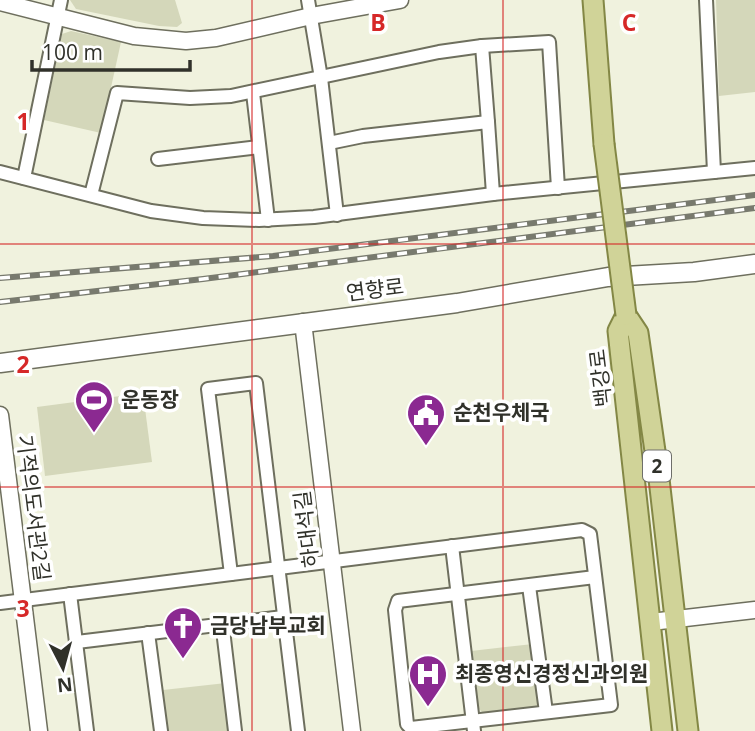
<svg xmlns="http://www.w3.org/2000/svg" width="755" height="731" font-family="'Open Sans','Noto Sans KR',sans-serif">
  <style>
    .green { fill: #d4d7ba }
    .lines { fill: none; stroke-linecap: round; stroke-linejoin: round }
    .minor-casing { stroke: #6e6f5e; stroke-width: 16 }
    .tertiary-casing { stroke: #6e6f5e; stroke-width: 19 }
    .secondary-casing { stroke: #6e6f5e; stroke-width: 21 }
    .primary-casing { stroke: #838745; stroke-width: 23 }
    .minor { stroke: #fff; stroke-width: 12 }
    .tertiary { stroke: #fff; stroke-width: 16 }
    .secondary { stroke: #fff; stroke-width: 18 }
    .primary { stroke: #d0d398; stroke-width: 19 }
    .rail-casing { stroke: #787a6e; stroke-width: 6 }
    .rail { stroke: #fff; stroke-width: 3.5; stroke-dasharray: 10; stroke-linecap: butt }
    .primary-bridge-casing { stroke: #838745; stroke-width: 23; stroke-linecap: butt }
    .primary-bridge { stroke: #d0d398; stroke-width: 19 }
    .grid { fill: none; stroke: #d62828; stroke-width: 2; stroke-opacity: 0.55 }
    .labels { text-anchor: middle; stroke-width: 7; stroke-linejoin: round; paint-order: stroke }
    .shield { fill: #fff; stroke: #6e6f6a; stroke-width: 2 }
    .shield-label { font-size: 19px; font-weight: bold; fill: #30312a }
    .street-label { font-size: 21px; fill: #30312a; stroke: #fff }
    .poi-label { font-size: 21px; font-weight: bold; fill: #30312a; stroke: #fff; text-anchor: start }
    .grid-label { font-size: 23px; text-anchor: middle; font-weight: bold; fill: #d62828; stroke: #fff; stroke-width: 7; stroke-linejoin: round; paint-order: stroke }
  </style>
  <rect width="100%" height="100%" fill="#f0f2de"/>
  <g class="green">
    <polygon points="70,0 175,0 182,23 177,27 159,26 76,9"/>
    <polygon points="716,0 755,0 755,92 719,96"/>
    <polygon points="71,31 121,42 101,133 44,120 62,34"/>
    <polygon points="143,393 152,462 45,476 37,407"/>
    <polygon points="533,644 540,708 484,714 477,707 471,651"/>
    <polygon points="226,683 231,731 168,731 163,690"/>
  </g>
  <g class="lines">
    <defs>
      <g id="minor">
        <polyline points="308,0 321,78 337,215"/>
        <polyline points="706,0 714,172"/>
        <polyline points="482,46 488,122"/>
        <polyline points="253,93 268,220"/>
        <polyline points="329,143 363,136 488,122 493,194"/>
        <polyline points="158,159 259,147"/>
        <polyline points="0,172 151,211 203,218 259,220 314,217 493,194 755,168"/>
        <polyline points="24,178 61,0"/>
        <polyline points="91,195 117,93 190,98 231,96 439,52 482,46 549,42 558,188"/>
        <polyline points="452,546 474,731"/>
        <polyline points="231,574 208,389 256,383 298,731"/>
        <polyline points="529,586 546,712"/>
        <polyline points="70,594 87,731"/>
        <polyline points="0,603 582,530 590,534 611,705 411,728 407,724 395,610 398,601 595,577"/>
        <polyline points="224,623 223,630 235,731"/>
        <polyline points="148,633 161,731"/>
        <polyline points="77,642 283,617"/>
      </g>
      <g id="tertiary">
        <polyline points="0,2 134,36 186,41 216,38 311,16 400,0"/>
        <polyline points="303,322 352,731"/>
        <polyline points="0,415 39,731"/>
        <polyline points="651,622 755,610"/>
      </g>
      <polyline id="secondary" points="0,363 457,303 608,277 694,272 755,264"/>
      <g id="primary">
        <polyline points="593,0 604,144"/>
        <polyline points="662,731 618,331 626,315 638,333 659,479 688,731"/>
      </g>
    </defs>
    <use href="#minor" class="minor-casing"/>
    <use href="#tertiary" class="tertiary-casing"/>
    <use href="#secondary" class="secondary-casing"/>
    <use href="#primary" class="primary-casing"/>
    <use href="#minor" class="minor"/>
    <use href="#tertiary" class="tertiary"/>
    <use href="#secondary" class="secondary"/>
    <use href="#primary" class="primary"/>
    <defs>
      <g id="rail">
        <polyline points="0,278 273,256 755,195"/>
        <polyline points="0,302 203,279 755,208"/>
      </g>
    </defs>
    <use href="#rail" class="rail-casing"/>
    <use href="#rail" class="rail"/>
    <defs>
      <polyline id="primary-bridge" points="604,144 626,315"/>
    </defs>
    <use href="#primary-bridge" class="primary-bridge-casing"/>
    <use href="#primary-bridge" class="primary-bridge"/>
  </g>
  <path class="grid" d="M252,0V731M503,0V731M0,244H755M0,487H755"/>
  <defs>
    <symbol id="stadium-pin" viewBox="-11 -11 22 30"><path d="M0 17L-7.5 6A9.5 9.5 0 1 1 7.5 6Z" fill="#8b2991" stroke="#fff"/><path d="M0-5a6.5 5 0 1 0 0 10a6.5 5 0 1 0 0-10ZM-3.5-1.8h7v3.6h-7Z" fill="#fff"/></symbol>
    <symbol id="civic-pin" viewBox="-11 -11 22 30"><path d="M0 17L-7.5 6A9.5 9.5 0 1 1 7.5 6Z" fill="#8b2991" stroke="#fff"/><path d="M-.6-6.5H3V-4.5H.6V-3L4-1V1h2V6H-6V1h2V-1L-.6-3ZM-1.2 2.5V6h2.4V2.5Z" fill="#fff"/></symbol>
    <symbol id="church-pin" viewBox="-11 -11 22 30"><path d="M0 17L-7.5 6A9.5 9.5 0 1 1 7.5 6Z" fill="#8b2991" stroke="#fff"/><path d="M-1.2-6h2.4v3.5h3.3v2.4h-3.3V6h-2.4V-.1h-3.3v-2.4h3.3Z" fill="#fff"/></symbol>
    <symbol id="hospital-pin" viewBox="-11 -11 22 30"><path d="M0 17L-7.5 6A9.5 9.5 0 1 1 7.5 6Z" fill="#8b2991" stroke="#fff"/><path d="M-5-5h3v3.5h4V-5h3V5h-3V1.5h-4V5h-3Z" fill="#fff"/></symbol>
  </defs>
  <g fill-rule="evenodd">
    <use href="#stadium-pin" x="72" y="378" width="44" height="60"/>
    <use href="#civic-pin" x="404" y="391" width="44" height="60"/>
    <use href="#church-pin" x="161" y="604" width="44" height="60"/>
    <use href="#hospital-pin" x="406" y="652" width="44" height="60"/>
  </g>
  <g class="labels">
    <rect class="shield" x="643" y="450.5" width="28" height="31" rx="5"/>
    <g class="shield-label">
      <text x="657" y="473">2</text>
    </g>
    <g class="street-label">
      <text transform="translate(375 290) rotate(-7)" y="7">연향로</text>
      <text transform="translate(601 378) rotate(-97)" y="7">백강로</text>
      <text transform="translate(33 508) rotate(83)" y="7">기적의도서관2길</text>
      <text transform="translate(307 529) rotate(-97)" y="7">하대석길</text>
    </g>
    <g class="poi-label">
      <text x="121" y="407">운동장</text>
      <text x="453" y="420">순천우체국</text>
      <text x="210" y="633">금당남부교회</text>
      <text x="455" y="681">최종영신경정신과의원</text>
    </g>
  </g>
  <g class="grid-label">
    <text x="378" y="31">B</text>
    <text x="629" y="31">C</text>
    <text x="23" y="130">1</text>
    <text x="23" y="373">2</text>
    <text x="23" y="617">3</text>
  </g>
  <g transform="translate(63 668) rotate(174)" stroke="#ffffff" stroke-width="5" paint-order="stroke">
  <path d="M0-5L12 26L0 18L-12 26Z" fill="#30312a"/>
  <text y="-10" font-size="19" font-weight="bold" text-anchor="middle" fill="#30312a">N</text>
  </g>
  <path d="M32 60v10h158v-10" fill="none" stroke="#30312a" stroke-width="3.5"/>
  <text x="42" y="60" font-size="21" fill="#30312a" stroke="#ffffff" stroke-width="5" paint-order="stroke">100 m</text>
</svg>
